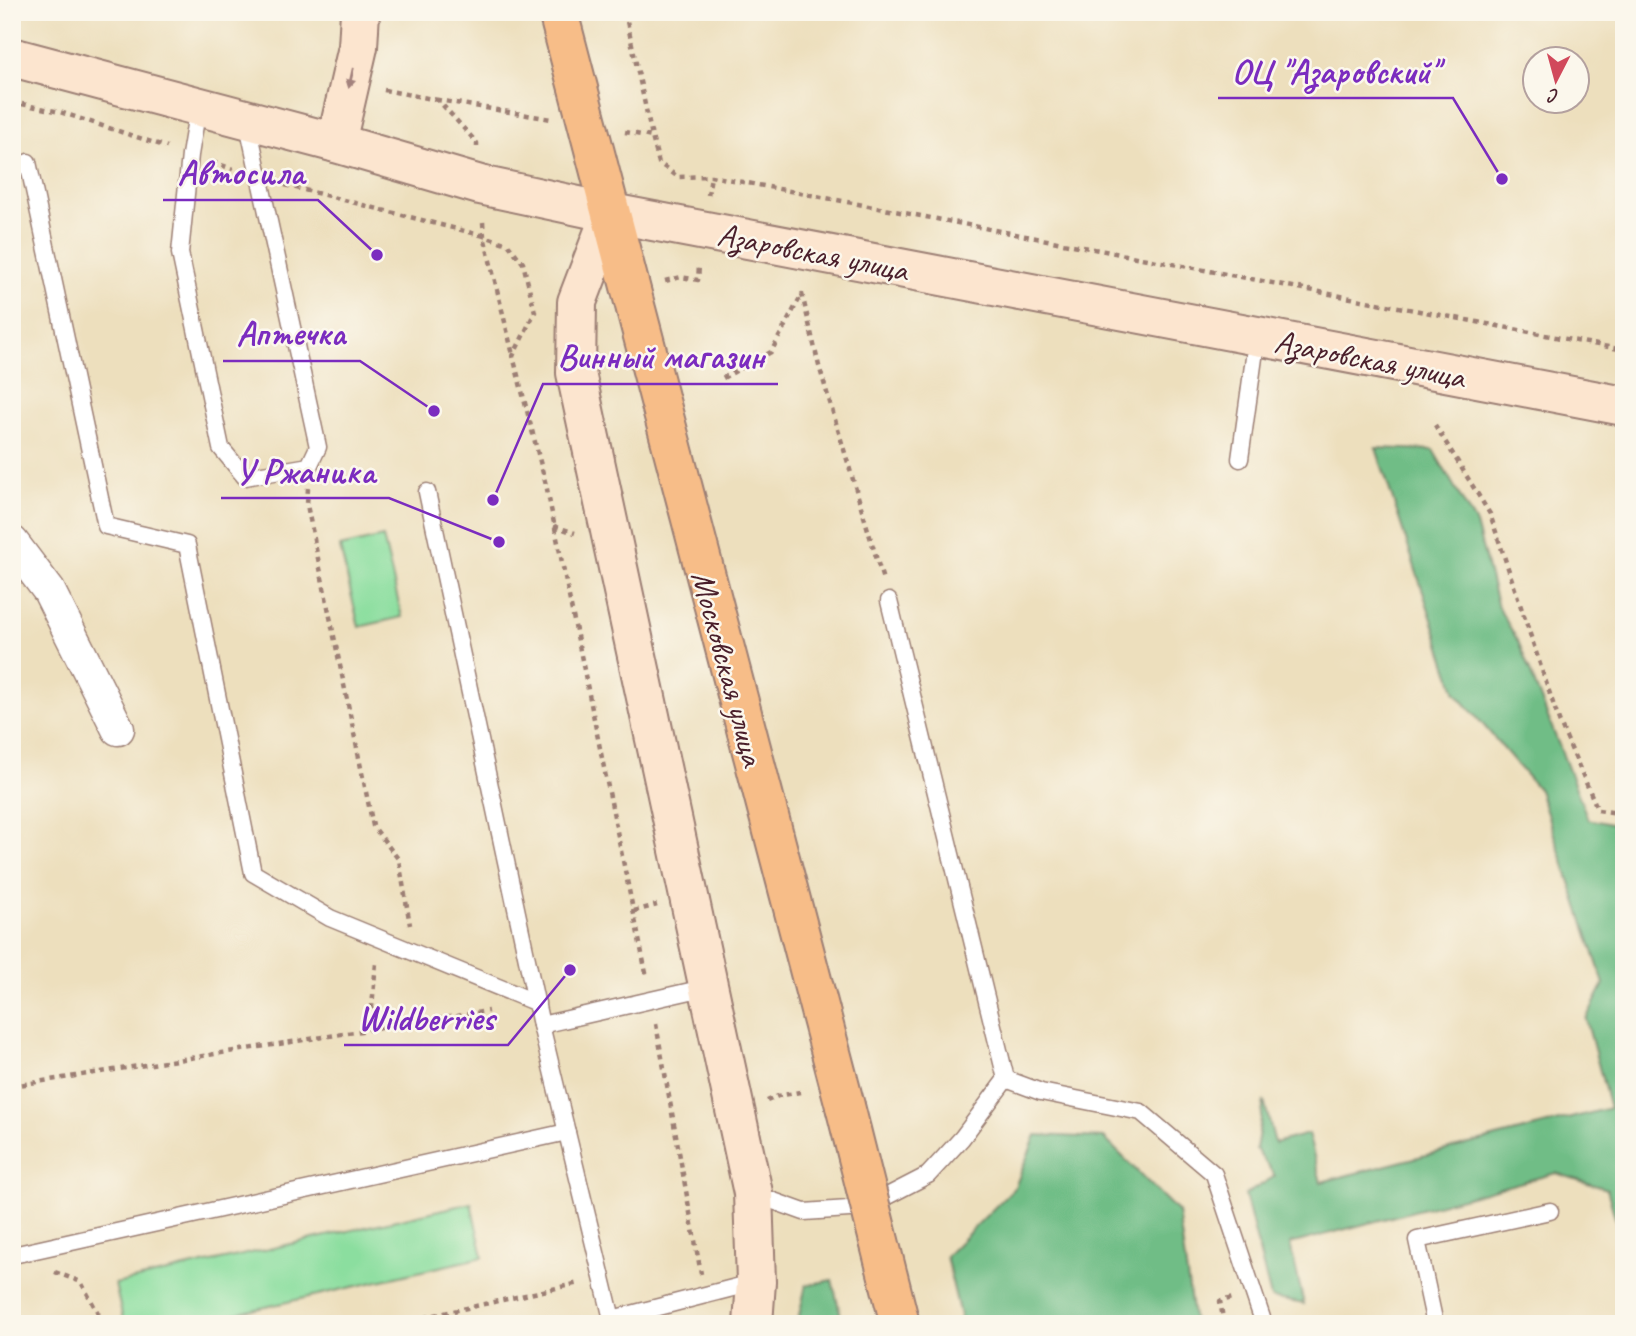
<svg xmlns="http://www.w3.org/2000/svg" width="1636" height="1336" font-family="Caveat,sans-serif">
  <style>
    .green { fill: #8bde9f; stroke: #6a7e65; stroke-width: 2 }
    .forest { fill: #70bd86; stroke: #5d6e58; stroke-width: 2 }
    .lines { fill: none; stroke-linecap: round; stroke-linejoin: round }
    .lane-casing { stroke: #9c7f74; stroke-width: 19 }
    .street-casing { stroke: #9c7f74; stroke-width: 35 }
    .secondary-casing { stroke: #9c7f74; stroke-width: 42 }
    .primary-casing { stroke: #9c7f74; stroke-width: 42 }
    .path { stroke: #9c7f74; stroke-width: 4.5; stroke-dasharray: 5 5; stroke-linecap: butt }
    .lane { stroke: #fff; stroke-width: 16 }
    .street { stroke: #fff; stroke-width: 32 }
    .secondary { stroke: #fce5cf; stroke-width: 38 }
    .primary { stroke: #f7bd88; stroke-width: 38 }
    .primary-bridge-casing { stroke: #9c7f74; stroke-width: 42; stroke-linecap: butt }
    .primary-bridge { stroke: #f7bd88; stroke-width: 38 }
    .oneway { fill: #a3827d }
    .labels { text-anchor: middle; stroke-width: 5; stroke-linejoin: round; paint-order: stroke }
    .street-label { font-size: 33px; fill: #4a1f2b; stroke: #fbf7ec }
    .leader { fill: none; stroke: #7b2cbf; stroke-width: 2.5 }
    .callout-dot { fill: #7b2cbf; stroke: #fbf7ec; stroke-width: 2.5 }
    .callout-label { font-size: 35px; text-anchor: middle; font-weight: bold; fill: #7b2cbf; stroke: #fbf7ec; stroke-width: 5; stroke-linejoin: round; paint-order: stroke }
  </style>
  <rect width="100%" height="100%" fill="#fbf7ec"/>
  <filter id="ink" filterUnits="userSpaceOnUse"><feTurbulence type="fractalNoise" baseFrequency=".0143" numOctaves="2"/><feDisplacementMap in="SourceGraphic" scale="14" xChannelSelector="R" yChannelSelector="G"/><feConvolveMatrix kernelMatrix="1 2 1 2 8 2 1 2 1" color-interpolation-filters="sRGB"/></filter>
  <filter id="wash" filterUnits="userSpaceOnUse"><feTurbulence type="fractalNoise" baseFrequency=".00686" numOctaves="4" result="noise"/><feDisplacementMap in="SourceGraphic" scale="28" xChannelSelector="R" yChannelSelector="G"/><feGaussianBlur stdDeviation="1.57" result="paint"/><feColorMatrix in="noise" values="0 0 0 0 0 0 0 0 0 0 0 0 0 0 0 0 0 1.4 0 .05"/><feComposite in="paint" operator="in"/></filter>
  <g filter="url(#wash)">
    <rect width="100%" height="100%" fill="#eddfbd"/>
    <g class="green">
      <polygon points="383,537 402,617 359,627 340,547"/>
      <polygon points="471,1203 483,1257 191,1324 124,1324 115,1284"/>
    </g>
    <g class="forest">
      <polygon points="1376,448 1433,450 1476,524 1498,607 1518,641 1588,819 1624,827 1624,1250 1607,1189 1556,1173 1290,1244 1304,1304 1271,1298 1245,1195 1275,1176 1256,1149 1264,1101 1275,1143 1308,1134 1321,1182 1610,1108 1586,1019 1604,984 1539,790 1456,693"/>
      <polygon points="1036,1135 1104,1138 1178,1212 1194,1324 962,1324 946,1256 1015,1187"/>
      <polygon points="832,1280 843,1324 797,1324 806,1285"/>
    </g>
  </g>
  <g filter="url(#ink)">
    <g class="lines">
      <defs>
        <g id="lane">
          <polyline points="198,107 190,155 180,253 221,448 245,477 309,466 318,447 247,120"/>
          <polyline points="28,162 106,526 187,545 253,873 330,918 537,1003"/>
          <polyline points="1240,459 1257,336"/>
          <polyline points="427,492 541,1025 708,987"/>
          <polyline points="889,601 1006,1079"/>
          <polyline points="541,1025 612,1319 756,1282"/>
          <polyline points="1006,1079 1041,1092 1141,1112 1214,1174 1264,1324"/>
          <polyline points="754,1194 804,1212 864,1208 928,1175 962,1138 1006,1079"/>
          <polyline points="13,1255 567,1132"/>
          <polyline points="1435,1324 1417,1240 1550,1211"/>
        </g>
        <polyline id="street" points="12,542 49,591 118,729"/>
        <g id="secondary">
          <polyline points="12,57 336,143 480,185 611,213 1624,406"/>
          <polyline points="336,143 358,47 360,12"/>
          <polyline points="611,213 577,302 576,373 753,1193 756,1282 753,1324"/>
        </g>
        <polyline id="primary" points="558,12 845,1106"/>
      </defs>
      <use href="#lane" class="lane-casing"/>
      <use href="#street" class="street-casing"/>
      <use href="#secondary" class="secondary-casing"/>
      <use href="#primary" class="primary-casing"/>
      <g class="path">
        <polyline points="625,12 652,137 659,163 678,177 711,176 1624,350"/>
        <polyline points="384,90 438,100"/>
        <polyline points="12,102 60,112 167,147"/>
        <polyline points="12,120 20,142"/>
        <polyline points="625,132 652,137"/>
        <polyline points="477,147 477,143 438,100 551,119"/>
        <polyline points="212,162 233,169"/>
        <polyline points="285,185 484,236 513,355"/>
        <polyline points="708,195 711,176"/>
        <polyline points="483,222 484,236 508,244 523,263 535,312 513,356 547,489 647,978"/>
        <polyline points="665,281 681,277 698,280 699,266"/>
        <polyline points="723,378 771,352 802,294 819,366 883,580"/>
        <polyline points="1435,425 1490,514 1559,721 1598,810 1624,814"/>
        <polyline points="308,488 307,505 373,826 399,860 410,925"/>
        <polyline points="554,526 575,533"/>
        <polyline points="634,911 657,905"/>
        <polyline points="656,1024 701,1274"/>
        <polyline points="370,1029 376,963"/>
        <polyline points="12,1086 488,1011"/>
        <polyline points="767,1101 778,1096 800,1092"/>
        <polyline points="55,1272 81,1282 104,1324"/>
        <polyline points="395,1324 579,1283"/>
        <polyline points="1224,1324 1220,1301 1233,1298"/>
      </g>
      <use href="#lane" class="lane"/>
      <use href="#street" class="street"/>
      <use href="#secondary" class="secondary"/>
      <use href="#primary" class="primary"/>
      <defs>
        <polyline id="primary-bridge" points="845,1106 900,1324"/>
      </defs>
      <use href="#primary-bridge" class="primary-bridge-casing"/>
      <use href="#primary-bridge" class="primary-bridge"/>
    </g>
    <defs><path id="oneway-solid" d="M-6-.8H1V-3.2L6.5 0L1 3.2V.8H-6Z" transform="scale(1.75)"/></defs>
    <use class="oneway" href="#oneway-solid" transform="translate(351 78) rotate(103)"/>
  </g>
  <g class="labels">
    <g class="street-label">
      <text transform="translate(813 251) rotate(11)" y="12">Азаровская улица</text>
      <text transform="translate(1370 358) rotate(11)" y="12">Азаровская улица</text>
      <text transform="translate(729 668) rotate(75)" y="12">Московская улица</text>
    </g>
  </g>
  <path class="leader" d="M1502 179L1453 98H1218M377 255L318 200H163M434 411L360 361H223M493 500L543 384H778M499 542L389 498H221M570 970L508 1045H344"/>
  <g class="callout-dot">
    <circle cx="1502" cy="179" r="7"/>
    <circle cx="377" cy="255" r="7"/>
    <circle cx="434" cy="411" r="7"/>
    <circle cx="493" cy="500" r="7"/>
    <circle cx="499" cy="542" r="7"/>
    <circle cx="570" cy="970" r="7"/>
  </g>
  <g class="callout-label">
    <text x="1335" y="83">ОЦ "Азаровский"</text>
    <text x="241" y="184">Автосила</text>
    <text x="291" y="345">Аптечка</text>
    <text x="661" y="368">Винный магазин</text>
    <text x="305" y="483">У Ржаника</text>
    <text x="426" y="1030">Wildberries</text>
  </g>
  <rect width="1636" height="1336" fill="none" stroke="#fbf7ec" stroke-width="42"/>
  <g transform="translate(1556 80) rotate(186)"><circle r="33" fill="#fbf7ec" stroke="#b4a19f" stroke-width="2"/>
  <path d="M0-5L12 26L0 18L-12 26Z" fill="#d1495b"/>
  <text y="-10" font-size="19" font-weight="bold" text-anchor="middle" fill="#4a1f2b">С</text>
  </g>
</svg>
